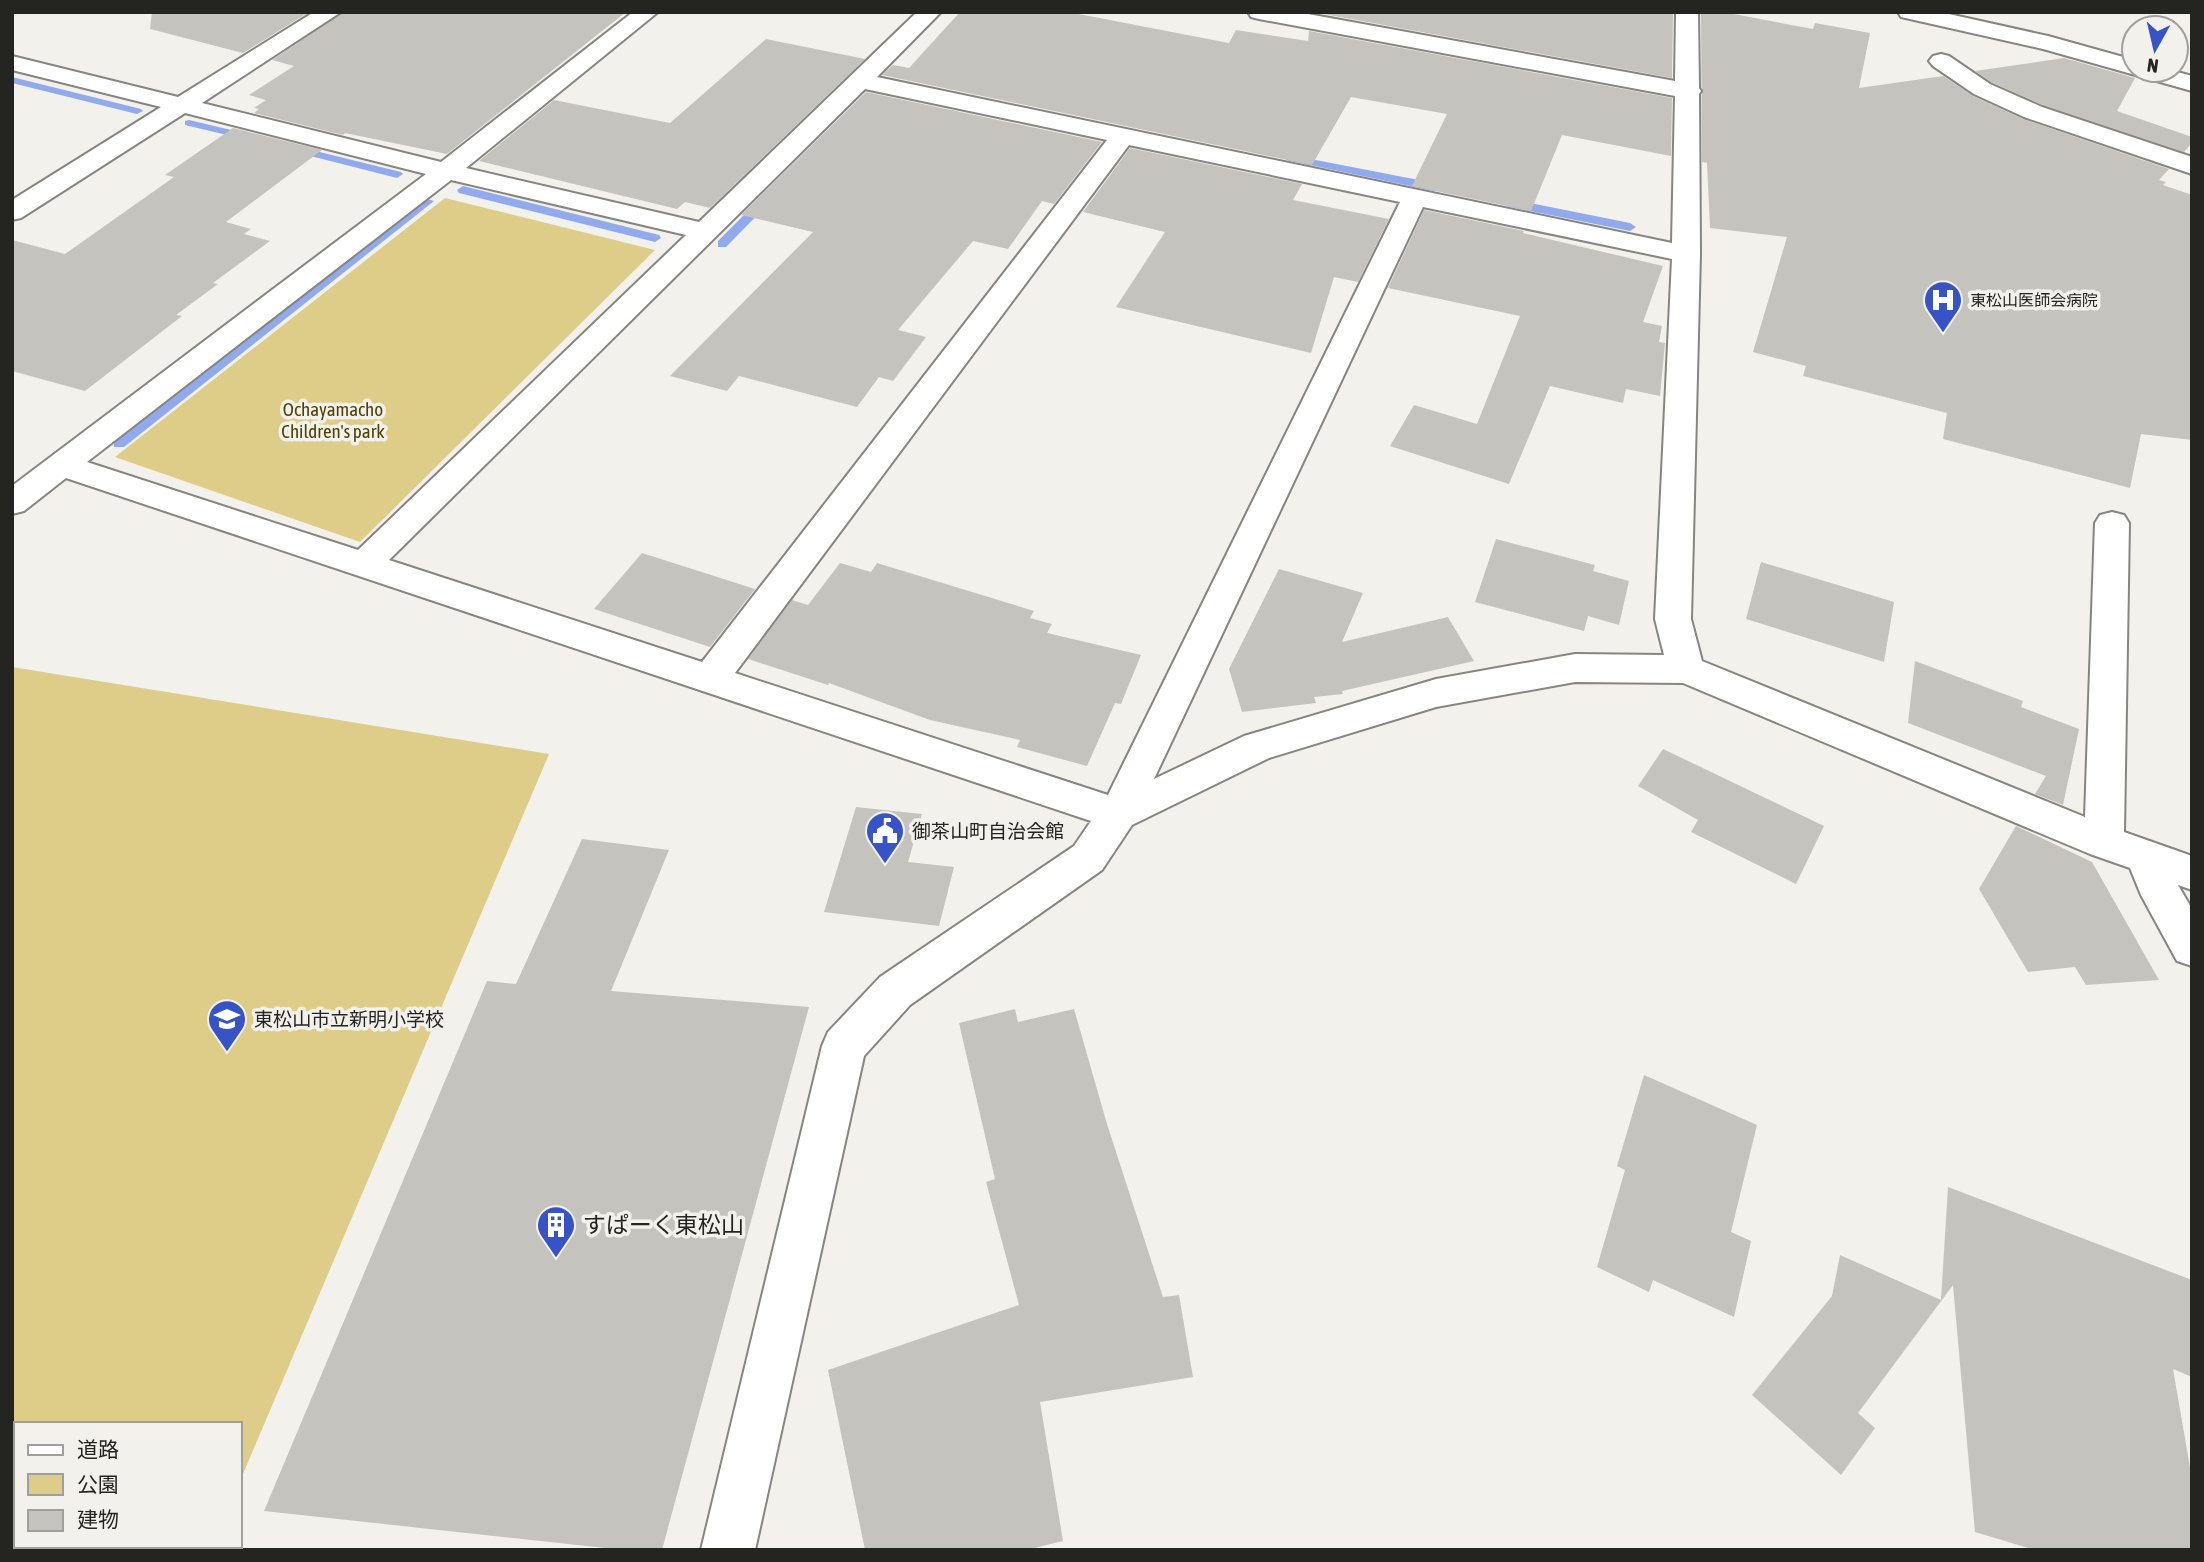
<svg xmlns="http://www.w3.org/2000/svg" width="2204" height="1562" font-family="'Asap Condensed','Noto Sans JP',sans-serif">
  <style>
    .green { fill: #ddcd88 }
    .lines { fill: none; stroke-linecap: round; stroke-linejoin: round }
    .stream { fill: #91aaed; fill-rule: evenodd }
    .building { fill: #c4c3bd }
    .minor-casing { stroke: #868580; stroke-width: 4 }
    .minor { fill: #fff; fill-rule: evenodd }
    .labels { text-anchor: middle; stroke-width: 7; stroke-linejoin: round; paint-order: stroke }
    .far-poi-label { font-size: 16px; fill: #242421; stroke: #f3f1ec; text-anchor: start }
    .park-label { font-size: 19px; fill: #4e4200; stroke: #f3f1ec }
    .poi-label { font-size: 19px; fill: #242421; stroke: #f3f1ec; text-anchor: start }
    .near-poi-label { font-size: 23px; fill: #242421; stroke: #f3f1ec; text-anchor: start }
  </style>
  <rect width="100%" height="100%" fill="#f3f1ec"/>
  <g class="green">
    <polygon points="445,198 655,250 360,542 115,457"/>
    <polygon points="12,667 549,754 240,1481 240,1424 16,1424 16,1546 212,1546 211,1550 12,1550"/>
  </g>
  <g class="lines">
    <g class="stream">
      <polygon points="12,77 141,109 143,111 137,114 12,83"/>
      <polygon points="189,120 252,135 254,137 248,140 185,125 185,121"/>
      <polygon points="295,146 401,172 403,174 397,178 291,151 291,147"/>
      <polygon points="1290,155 1434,183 1440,187 1434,191 1286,160 1286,156"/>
      <polygon points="463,186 659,235 661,238 655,242 459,193 457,190"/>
      <polygon points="424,198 434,201 124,447 114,447 114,441"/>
      <polygon points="761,198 771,201 726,247 718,247 718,241"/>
      <polygon points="1510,199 1630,223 1636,227 1630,231 1506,206 1504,203"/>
    </g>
  </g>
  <g class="building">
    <polygon points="152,12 309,12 243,53 150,29"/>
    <polygon points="344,12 626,12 447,154 345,133 343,135 254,113 259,109 254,108 266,100 249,95 294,66 272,60"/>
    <polygon points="960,12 1068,12 1229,43 1236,30 1308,41 1309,31 1672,98 1671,156 1562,135 1531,211 1412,186 1447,114 1351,97 1312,165 882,75 893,65 909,68"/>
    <polygon points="1313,12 1673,12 1672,78"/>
    <polygon points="1701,12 1723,12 1813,29 1815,23 1870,33 1859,88 1943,76 1973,96 2023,119 2169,169 2159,180 2166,182 2163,185 2192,195 2192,440 2141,434 2130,488 1943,439 1947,413 1803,376 1806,366 1753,352 1787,237 1710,228 1707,163 1702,162"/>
    <polygon points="766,39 865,59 710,208 685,202 677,209 479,161 554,100 670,123"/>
    <polygon points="2064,58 2135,78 2117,111 2192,137 2192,143 2184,152 2043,105 1991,82 1975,71"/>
    <polygon points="866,92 1102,142 1054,204 1042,201 1008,249 973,241 898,330 926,337 893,381 879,377 857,407 739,376 727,391 670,376 813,232 741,215"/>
    <polygon points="233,128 322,150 226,222 251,229 244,234 270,241 213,283 218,284 176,315 182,316 85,391 12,371 12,240 65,254 174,177 165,175"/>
    <polygon points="1130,148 1302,184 1293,200 1389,219 1358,282 1334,277 1311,353 1116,307 1165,232 1083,212"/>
    <polygon points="1424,210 1524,231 1523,233 1663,266 1643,322 1662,326 1659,342 1665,343 1660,396 1626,389 1623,403 1550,386 1509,484 1390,446 1414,405 1477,424 1520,316 1388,288"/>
    <polygon points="1496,539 1595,565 1593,571 1629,581 1619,625 1588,616 1584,631 1475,602"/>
    <polygon points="642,553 755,589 710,647 594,609"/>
    <polygon points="1761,562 1894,602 1884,662 1746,619"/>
    <polygon points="840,563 871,572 877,563 1034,611 1030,618 1052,624 1047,633 1141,655 1121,704 1115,703 1087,766 1017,747 1020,740 930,720 829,683 828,685 748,659 792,600 808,605"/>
    <polygon points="1279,569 1363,593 1342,642 1448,617 1474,661 1342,691 1343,694 1314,697 1316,703 1242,712 1229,669"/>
    <polygon points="1915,661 2023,701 2021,707 2079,729 2063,805 2035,794 2046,776 1908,723"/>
    <polygon points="1663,749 1824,826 1796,884 1691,832 1698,820 1638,786"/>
    <polygon points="856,807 922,814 908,862 954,867 939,926 824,912"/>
    <polygon points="2016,826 2092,862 2159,980 2086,985 2075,967 2028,972 1979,889"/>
    <polygon points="582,839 669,850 611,991 809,1007 662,1550 624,1550 264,1511 487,981 516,984"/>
    <polygon points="1015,1009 1018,1022 1074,1009 1107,1124 1163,1297 1179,1295 1193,1377 1040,1402 1063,1541 1026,1550 865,1550 828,1370 1019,1305 986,1182 995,1179 959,1023"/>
    <polygon points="1644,1075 1757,1125 1731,1232 1751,1241 1734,1317 1653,1280 1649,1292 1597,1267 1625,1170 1617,1166"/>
    <polygon points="1948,1187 2192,1280 2192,1377 2173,1369 2192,1479 2192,1550 2035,1550 1975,1532 1953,1285 1858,1413 1875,1428 1841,1475 1752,1395 1832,1296 1840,1255 1941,1300"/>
  </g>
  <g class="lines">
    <defs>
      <g id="minor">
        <path d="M314,12H341L202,103L441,162L633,12H658L466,168L699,222L917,12H941L877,77L1672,243L1675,96L1259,19L1251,17L1248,12H1297L1675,81L1676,12H1698L1699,88L1701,91L1699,94L1700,254L1691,619L1702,661L2085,817L2095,523L2100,515L2112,512L2124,515L2129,523L2124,832L2192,856V890L2178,885L2192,909V966L2177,961L2141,895L2130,868L2090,854L1683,683L1575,682L1436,707L1269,758L1132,825L1102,870L910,1005L864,1056L755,1550H701L822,1046L828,1032L880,977L1074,846L1091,821L66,478L24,511L12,514V486L426,174L185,113L21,218L12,220V200L161,107L12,70V56L178,97ZM865,89L1107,140L702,662L389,560ZM1129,145L1400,202L1108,795L735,673ZM451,180L686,235L358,550L87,462ZM1423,207L1672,259L1655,619L1664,655L1575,654L1436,679L1244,736L1154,779Z"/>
        <polygon points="1898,12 1940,12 2048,36 2134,60 2134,70 2170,70 2192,76 2192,91 2043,49 1901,17"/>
        <polygon points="1941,54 1949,56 1990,84 2042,107 2192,157 2192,174 2024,117 1974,94 1933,66 1929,61 1933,56"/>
      </g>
    </defs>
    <use href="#minor" class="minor-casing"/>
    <use href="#minor" class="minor"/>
  </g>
  <defs>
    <symbol id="hospital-pin" viewBox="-11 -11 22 30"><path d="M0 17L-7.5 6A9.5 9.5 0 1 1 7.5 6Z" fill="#3753c5" stroke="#f3f1ec"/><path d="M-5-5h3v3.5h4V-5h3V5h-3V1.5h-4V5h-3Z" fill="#fff"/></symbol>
    <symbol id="civic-pin" viewBox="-11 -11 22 30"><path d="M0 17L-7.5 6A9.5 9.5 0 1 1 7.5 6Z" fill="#3753c5" stroke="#f3f1ec"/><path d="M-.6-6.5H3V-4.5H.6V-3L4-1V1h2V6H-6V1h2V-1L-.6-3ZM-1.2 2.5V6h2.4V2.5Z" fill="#fff"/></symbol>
    <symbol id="school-pin" viewBox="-11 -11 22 30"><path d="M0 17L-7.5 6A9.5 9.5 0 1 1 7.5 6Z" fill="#3753c5" stroke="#f3f1ec"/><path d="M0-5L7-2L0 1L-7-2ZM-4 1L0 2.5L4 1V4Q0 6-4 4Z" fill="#fff"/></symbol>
    <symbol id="building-pin" viewBox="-11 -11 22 30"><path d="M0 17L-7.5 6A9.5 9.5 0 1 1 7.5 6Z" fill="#3753c5" stroke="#f3f1ec"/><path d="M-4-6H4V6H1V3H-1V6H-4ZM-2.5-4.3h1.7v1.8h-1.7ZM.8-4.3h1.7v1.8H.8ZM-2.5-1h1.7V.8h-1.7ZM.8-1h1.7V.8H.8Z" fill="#fff"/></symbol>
  </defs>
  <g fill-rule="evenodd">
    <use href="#hospital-pin" x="1921" y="278" width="44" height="60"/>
    <use href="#civic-pin" x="863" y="809" width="44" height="60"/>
    <use href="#school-pin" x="205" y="997" width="44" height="60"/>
    <use href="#building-pin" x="534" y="1203" width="44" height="60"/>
  </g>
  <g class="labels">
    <g class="far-poi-label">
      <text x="1970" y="306">東松山医師会病院</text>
    </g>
    <g class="park-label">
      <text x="333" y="416">Ochayamacho<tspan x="333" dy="22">Children's park</tspan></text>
    </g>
    <g class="poi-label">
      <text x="912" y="838">御茶山町自治会館</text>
      <text x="254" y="1026">東松山市立新明小学校</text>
    </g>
    <g class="near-poi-label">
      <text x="583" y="1233">すぱーく東松山</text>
    </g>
  </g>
  <rect width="2204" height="1562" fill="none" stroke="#242421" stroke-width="28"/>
  <rect x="14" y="1422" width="228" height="126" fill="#f3f1ec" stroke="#a09f9b" stroke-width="2"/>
  <rect x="28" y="1445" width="35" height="10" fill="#ffffff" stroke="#a09f9b" stroke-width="2"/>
  <text x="77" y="1457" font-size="21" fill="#242421">道路</text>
  <rect x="28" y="1474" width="35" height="21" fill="#ddcd88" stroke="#a09f9b" stroke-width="2"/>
  <text x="77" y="1492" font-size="21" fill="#242421">公園</text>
  <rect x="28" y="1510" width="35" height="21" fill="#c4c3bd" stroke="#a09f9b" stroke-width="2"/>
  <text x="77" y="1527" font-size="21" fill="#242421">建物</text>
  <g transform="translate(2155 49) rotate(188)"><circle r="33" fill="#f3f1ec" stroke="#a09f9b" stroke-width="2"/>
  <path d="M0-5L12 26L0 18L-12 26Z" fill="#3753c5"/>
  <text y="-10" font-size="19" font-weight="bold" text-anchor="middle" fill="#242421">N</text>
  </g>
</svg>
